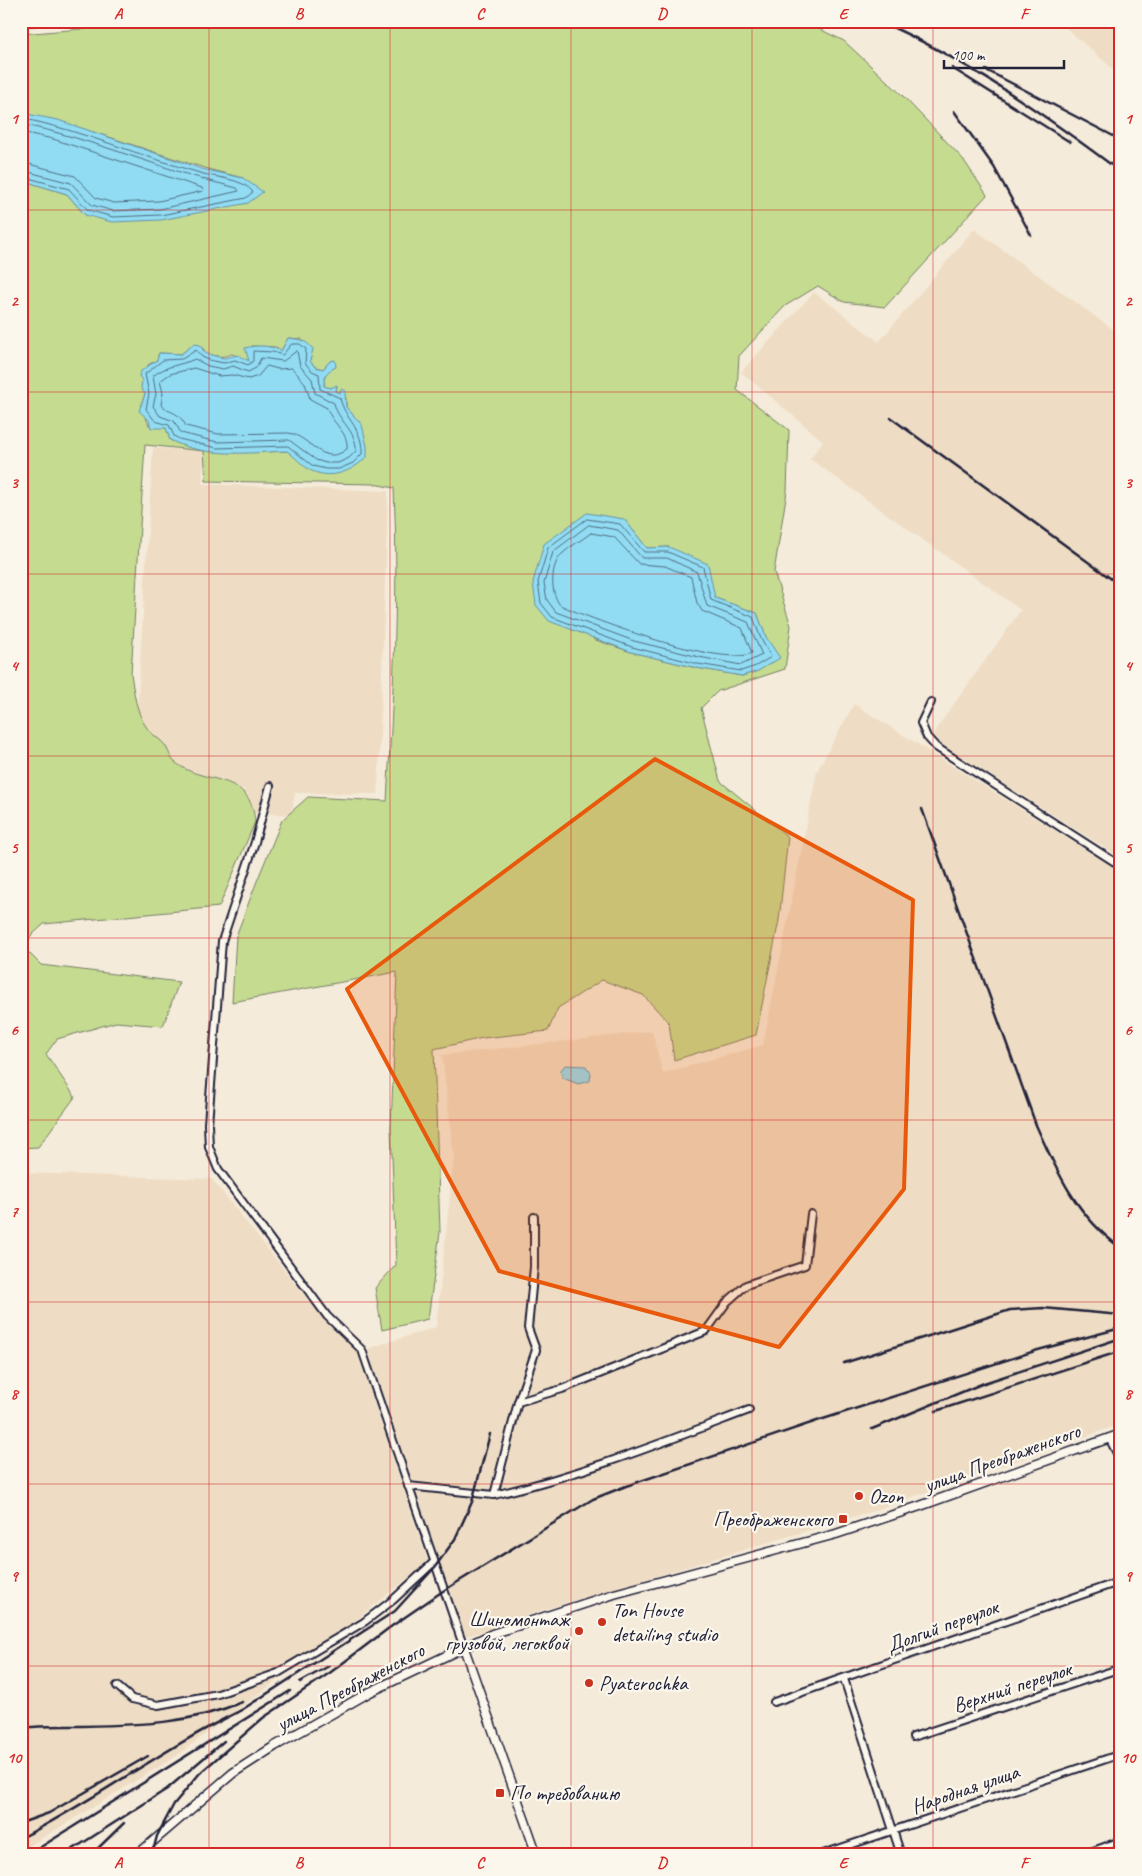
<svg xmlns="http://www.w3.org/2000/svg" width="1142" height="1876" font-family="Caveat,sans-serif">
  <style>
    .built { fill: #eeddc4 }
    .green { fill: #c5db90; stroke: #747e66; fill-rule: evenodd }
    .water { fill: #91dcf2; stroke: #6592a9 }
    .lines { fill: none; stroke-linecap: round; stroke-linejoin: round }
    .shore { stroke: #4e6c84; stroke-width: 1 }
    .minor-casing { stroke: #22223b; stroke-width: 10 }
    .tertiary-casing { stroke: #22223b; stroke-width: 11 }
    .minor { stroke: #fbf7ec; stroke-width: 6 }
    .tertiary { stroke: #fbf7ec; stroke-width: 8 }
    .rail { stroke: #22223b; stroke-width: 2.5 }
    .marked { fill: #e8590c; fill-opacity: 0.2; stroke: #e8590c; stroke-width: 4; stroke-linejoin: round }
    .grid { fill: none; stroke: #d62828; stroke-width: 1; stroke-opacity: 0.55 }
    .poi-dot { fill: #c8321e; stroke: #fbf7ec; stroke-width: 2 }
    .labels { text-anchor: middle; stroke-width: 4.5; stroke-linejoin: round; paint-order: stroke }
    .street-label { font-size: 21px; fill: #22223b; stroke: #fbf7ec }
    .poi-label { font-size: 21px; fill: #22223b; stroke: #fbf7ec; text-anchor: start }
    .neatline { fill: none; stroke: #d62828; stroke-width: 2 }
    .grid-label { font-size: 16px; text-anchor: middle; font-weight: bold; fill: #d62828 }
  </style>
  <rect width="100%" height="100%" fill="#f5ebda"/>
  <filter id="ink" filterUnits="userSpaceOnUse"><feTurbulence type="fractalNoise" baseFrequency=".02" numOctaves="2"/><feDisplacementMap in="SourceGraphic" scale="10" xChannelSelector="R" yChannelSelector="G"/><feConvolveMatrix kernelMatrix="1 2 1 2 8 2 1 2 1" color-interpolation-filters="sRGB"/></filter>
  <g filter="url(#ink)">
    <g class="built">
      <polygon points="1056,21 1121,21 1121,76 1066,28"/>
      <polygon points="974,229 1121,335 1121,858 939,743 932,735 1021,610 810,459 823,441 741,372 814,292 879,342"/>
      <polygon points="153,448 204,451 202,484 388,491 378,794 295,793 291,815 244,812 244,789 133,779"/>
      <polygon points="854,704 1121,872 1121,1424 867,1513 549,1608 465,1637 367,1349 436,1327 454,1156 442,1055 652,1031 663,1073 763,1045 817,771"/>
      <polygon points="21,1173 212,1179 323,1319 357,1352 428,1562 336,1636 175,1757 21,1851"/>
    </g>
    <path class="green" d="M178,21H803L844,41L901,94L963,159L987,195L885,307L844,302L818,286L785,306L739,356L737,390L789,430L787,491L774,572L791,626L785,669L718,691L701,708L720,781L788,837L779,920L756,1035L674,1060L669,1023L643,995L602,980L558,1008L548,1031L483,1038L434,1049L440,1232L428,1319L382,1330L375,1288L396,1265L391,1128L397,972L232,1002L236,936L257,881L282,820L308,797L387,801C393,697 399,592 394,488L374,484L206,481L204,451L145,445L131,674C134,692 136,713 147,728C152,735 159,738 164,744C169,750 170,759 176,763C205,786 251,770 255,822L219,907L44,924L21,945L41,965L179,982L163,1026L116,1022L57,1039L46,1054L75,1097L38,1147L21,1148V180L67,194L85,215L243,178C168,161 97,128 21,113V34ZM288,338L302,339L310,355V361L315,367L323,369L330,361L324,378V387L331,388L337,386L336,391L340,394L341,389L346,399V407L362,425L298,459L287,451L238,452L177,443L170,440L166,428L149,425L141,405L145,394L142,379L148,365L157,360L159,353L181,354L194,344L200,345C207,356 220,359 232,354L249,361L252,346L275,347L281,351ZM624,519L647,548L669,547L715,598L757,613L766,637L758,671L742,676L697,668L631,652L593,639Z"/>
    <g class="water">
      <polygon points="21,113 58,120 202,169 243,178 263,192 248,203 161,220 112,222 85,215 67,194 21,180"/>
      <path d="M288,338C299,339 306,340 313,349L310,361L315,367L323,369L330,361L335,360L336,367C326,371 324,376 324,386L331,388L337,385L336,391L340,393L341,389L345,391L346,407L362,425L367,446V457C352,471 333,480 312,471C304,467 295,457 287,451C249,453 205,458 170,440L166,428H151L149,420L139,411L145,394L141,388L142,380L139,376L141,371L157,360L159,353L181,354L194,344L200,345L205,353L211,355L224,358L238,355L249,361L245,348C256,345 271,345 281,351Z"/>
      <polygon points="587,513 624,519 647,548 669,547 708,564 715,598 757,613 766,637 780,658 758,671 742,676 697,668 631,652 549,621 536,605 533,582 544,544"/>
      <polygon points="565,1065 586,1066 591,1073 590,1081 578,1084 563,1078 560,1071"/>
    </g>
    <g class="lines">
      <g class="shore">
        <path d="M21,118C83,131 140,156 200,173C216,178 242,178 253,192L246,198L161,215L113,217L88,210L69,189L21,176"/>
        <path d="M21,124C95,139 164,171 237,188L239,191L160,209L113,211L92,205L71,183L21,170"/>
        <polyline points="21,132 53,139 202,188 203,191 159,201 114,203 96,198 75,176 21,162"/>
        <path d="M292,344H300L306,349L305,363L312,371L319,374L320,389L340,398C345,420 363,428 362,454L353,463L339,469H326L313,466L288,446L217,448L179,439L174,436L169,425L155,421L146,409L149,394L145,374L163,360L182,359L196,350L202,357L209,360L224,363L235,360L248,365L253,361V351L273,352L282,355Z"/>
        <path d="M297,351L300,366L312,379L315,393L334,403C338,422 357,430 356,451L349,458L338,463H326L316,460L289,440L217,442L181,433L174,421L160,416L153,406L156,394L153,376C166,365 179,366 195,359L208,366L223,369L233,366L248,372L256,368L261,358L283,361Z"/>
        <path d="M267,366L278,369L292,368L305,383L310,399L327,408C332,424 349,432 347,449C323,468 311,437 289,433L218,434L186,426C176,408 168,414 161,405L163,393L160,381L170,374L194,368L219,376L232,375L249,379L258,376Z"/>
        <polygon points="587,519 620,524 644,552 668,552 703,567 711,600 753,617 761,639 771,657 756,666 741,671 698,664 632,647 552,617 541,603 538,582 548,548"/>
        <polygon points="589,525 618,530 642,558 667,558 697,572 707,606 748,622 762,655 741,665 699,657 634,641 556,612 547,600 544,583 553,552"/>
        <path d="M591,533L614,537L639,564L665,566L691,577L697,603L702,611L742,628L752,653C722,668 593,620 560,605C550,593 550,565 562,554C570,546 582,540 591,533Z"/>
      </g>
      <defs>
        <g id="minor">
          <polyline points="931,702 921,723 927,737 936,747 1121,866"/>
          <polyline points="270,786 255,842 222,941 208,1124 209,1147 218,1169 327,1316 362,1350 464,1648"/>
          <polyline points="518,1402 536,1350 528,1328 534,1267 534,1217"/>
          <polyline points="1109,1438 1121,1461"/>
          <polyline points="408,1486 494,1495 518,1402 562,1389 706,1331 727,1302 746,1285 805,1265 811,1214"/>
          <path d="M494,1495C581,1475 664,1442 749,1410"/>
          <polyline points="844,1679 901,1855"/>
          <polyline points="117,1686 132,1699 158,1705 218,1694 278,1673 364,1622 393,1600 434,1562"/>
          <polyline points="774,1702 1121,1581"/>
          <polyline points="913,1737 1121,1668"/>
          <polyline points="820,1855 1121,1754"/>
          <polyline points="1082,1855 1121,1841"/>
        </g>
        <g id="tertiary">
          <polyline points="464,1648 537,1855"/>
          <polyline points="137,1855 233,1773 275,1746 370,1692 492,1634 614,1594 836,1534 920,1506 1121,1434"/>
        </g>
      </defs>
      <use href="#minor" class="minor-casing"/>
      <use href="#tertiary" class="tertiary-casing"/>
      <use href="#minor" class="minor"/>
      <use href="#tertiary" class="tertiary"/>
      <g class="rail">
        <path d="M879,21C966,59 1045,115 1121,172"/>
        <polyline points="21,26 89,21"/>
        <polyline points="952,68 1070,142"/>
        <polyline points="986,70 1121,140"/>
        <polyline points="954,111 994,167 1031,235"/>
        <polyline points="891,418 1121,586"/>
        <path d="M922,809L1036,1125C1057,1172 1077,1217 1121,1248"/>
        <polyline points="844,1363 1010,1310 1043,1308 1121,1315"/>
        <polyline points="936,1411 1121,1351"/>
        <polyline points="872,1429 984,1383 1121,1338"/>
        <polyline points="300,1682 329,1666"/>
        <polyline points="237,1713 395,1611 435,1567 455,1539 472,1502 490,1434"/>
        <path d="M21,1728C42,1725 63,1726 83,1726C138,1725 191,1724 242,1702"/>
        <polyline points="21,1823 49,1813 148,1756"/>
        <path d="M21,1838C97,1799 165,1747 242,1710"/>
        <polyline points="28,1855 290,1691"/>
        <polyline points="64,1855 167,1789 224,1741"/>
        <polyline points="91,1855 124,1823"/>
        <polyline points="152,1855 157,1836 174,1804 200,1773 263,1718 331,1672 389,1628 443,1591 593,1499 626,1486 817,1421 1038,1350 1121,1328"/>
      </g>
    </g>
  </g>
  <path class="marked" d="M655,759L913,900L904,1189L779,1347L499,1271L347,989Z"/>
  <path class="grid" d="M209,21V1855M390,21V1855M571,21V1855M752,21V1855M933,21V1855M21,210H1121M21,392H1121M21,574H1121M21,756H1121M21,938H1121M21,1120H1121M21,1302H1121M21,1484H1121M21,1666H1121"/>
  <g class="poi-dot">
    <circle cx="859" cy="1496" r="5"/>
    <rect x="838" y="1514" width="10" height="10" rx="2.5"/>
    <circle cx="602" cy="1622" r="5"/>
    <circle cx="579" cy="1631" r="5"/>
    <circle cx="589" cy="1683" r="5"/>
    <rect x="495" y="1788" width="10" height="10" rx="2.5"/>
  </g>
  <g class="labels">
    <g class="street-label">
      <text transform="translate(1002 1458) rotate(-20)" y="7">улица Преображенского</text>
      <text transform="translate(942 1626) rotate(-20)" y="7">Долгий переулок</text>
      <text transform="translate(350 1687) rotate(-28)" y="7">улица Преображенского</text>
      <text transform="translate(1012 1687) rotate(-18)" y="7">Верхний переулок</text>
      <text transform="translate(965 1789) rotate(-19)" y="7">Народная улица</text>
    </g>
    <g class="poi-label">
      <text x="869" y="1503">Ozon</text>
      <text x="833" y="1526" text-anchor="end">Преображенского</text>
      <text x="612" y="1617">Ton House<tspan x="612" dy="24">detailing studio</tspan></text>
      <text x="569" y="1626" text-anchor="end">Шиномонтаж<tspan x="569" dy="24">грузовой, легоквой</tspan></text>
      <text x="599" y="1690">Pyaterochka</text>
      <text x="510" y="1800">По требованию</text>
    </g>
  </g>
  <rect width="1142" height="1876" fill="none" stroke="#fbf7ec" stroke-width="55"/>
  <path d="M944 60v8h120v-8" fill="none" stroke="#22223b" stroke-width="2.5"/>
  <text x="952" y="60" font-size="15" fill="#22223b" stroke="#fbf7ec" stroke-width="4" paint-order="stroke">100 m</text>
  <rect x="28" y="28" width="1086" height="1820" class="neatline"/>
  <g class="grid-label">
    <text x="118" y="19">A</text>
    <text x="299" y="19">B</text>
    <text x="480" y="19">C</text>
    <text x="662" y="19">D</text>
    <text x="843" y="19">E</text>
    <text x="1024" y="19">F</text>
    <text x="14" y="124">1</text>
    <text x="1128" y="124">1</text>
    <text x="14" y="306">2</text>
    <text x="1128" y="306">2</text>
    <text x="14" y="488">3</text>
    <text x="1128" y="488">3</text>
    <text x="14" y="671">4</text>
    <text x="1128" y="671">4</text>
    <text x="14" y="853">5</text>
    <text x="1128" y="853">5</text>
    <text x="14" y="1035">6</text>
    <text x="1128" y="1035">6</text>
    <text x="14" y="1217">7</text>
    <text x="1128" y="1217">7</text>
    <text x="14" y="1399">8</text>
    <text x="1128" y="1399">8</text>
    <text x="14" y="1581">9</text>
    <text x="1128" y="1581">9</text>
    <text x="14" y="1763">10</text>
    <text x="1128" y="1763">10</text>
    <text x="118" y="1868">A</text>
    <text x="299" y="1868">B</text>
    <text x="480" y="1868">C</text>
    <text x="662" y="1868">D</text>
    <text x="843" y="1868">E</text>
    <text x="1024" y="1868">F</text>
  </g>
</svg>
